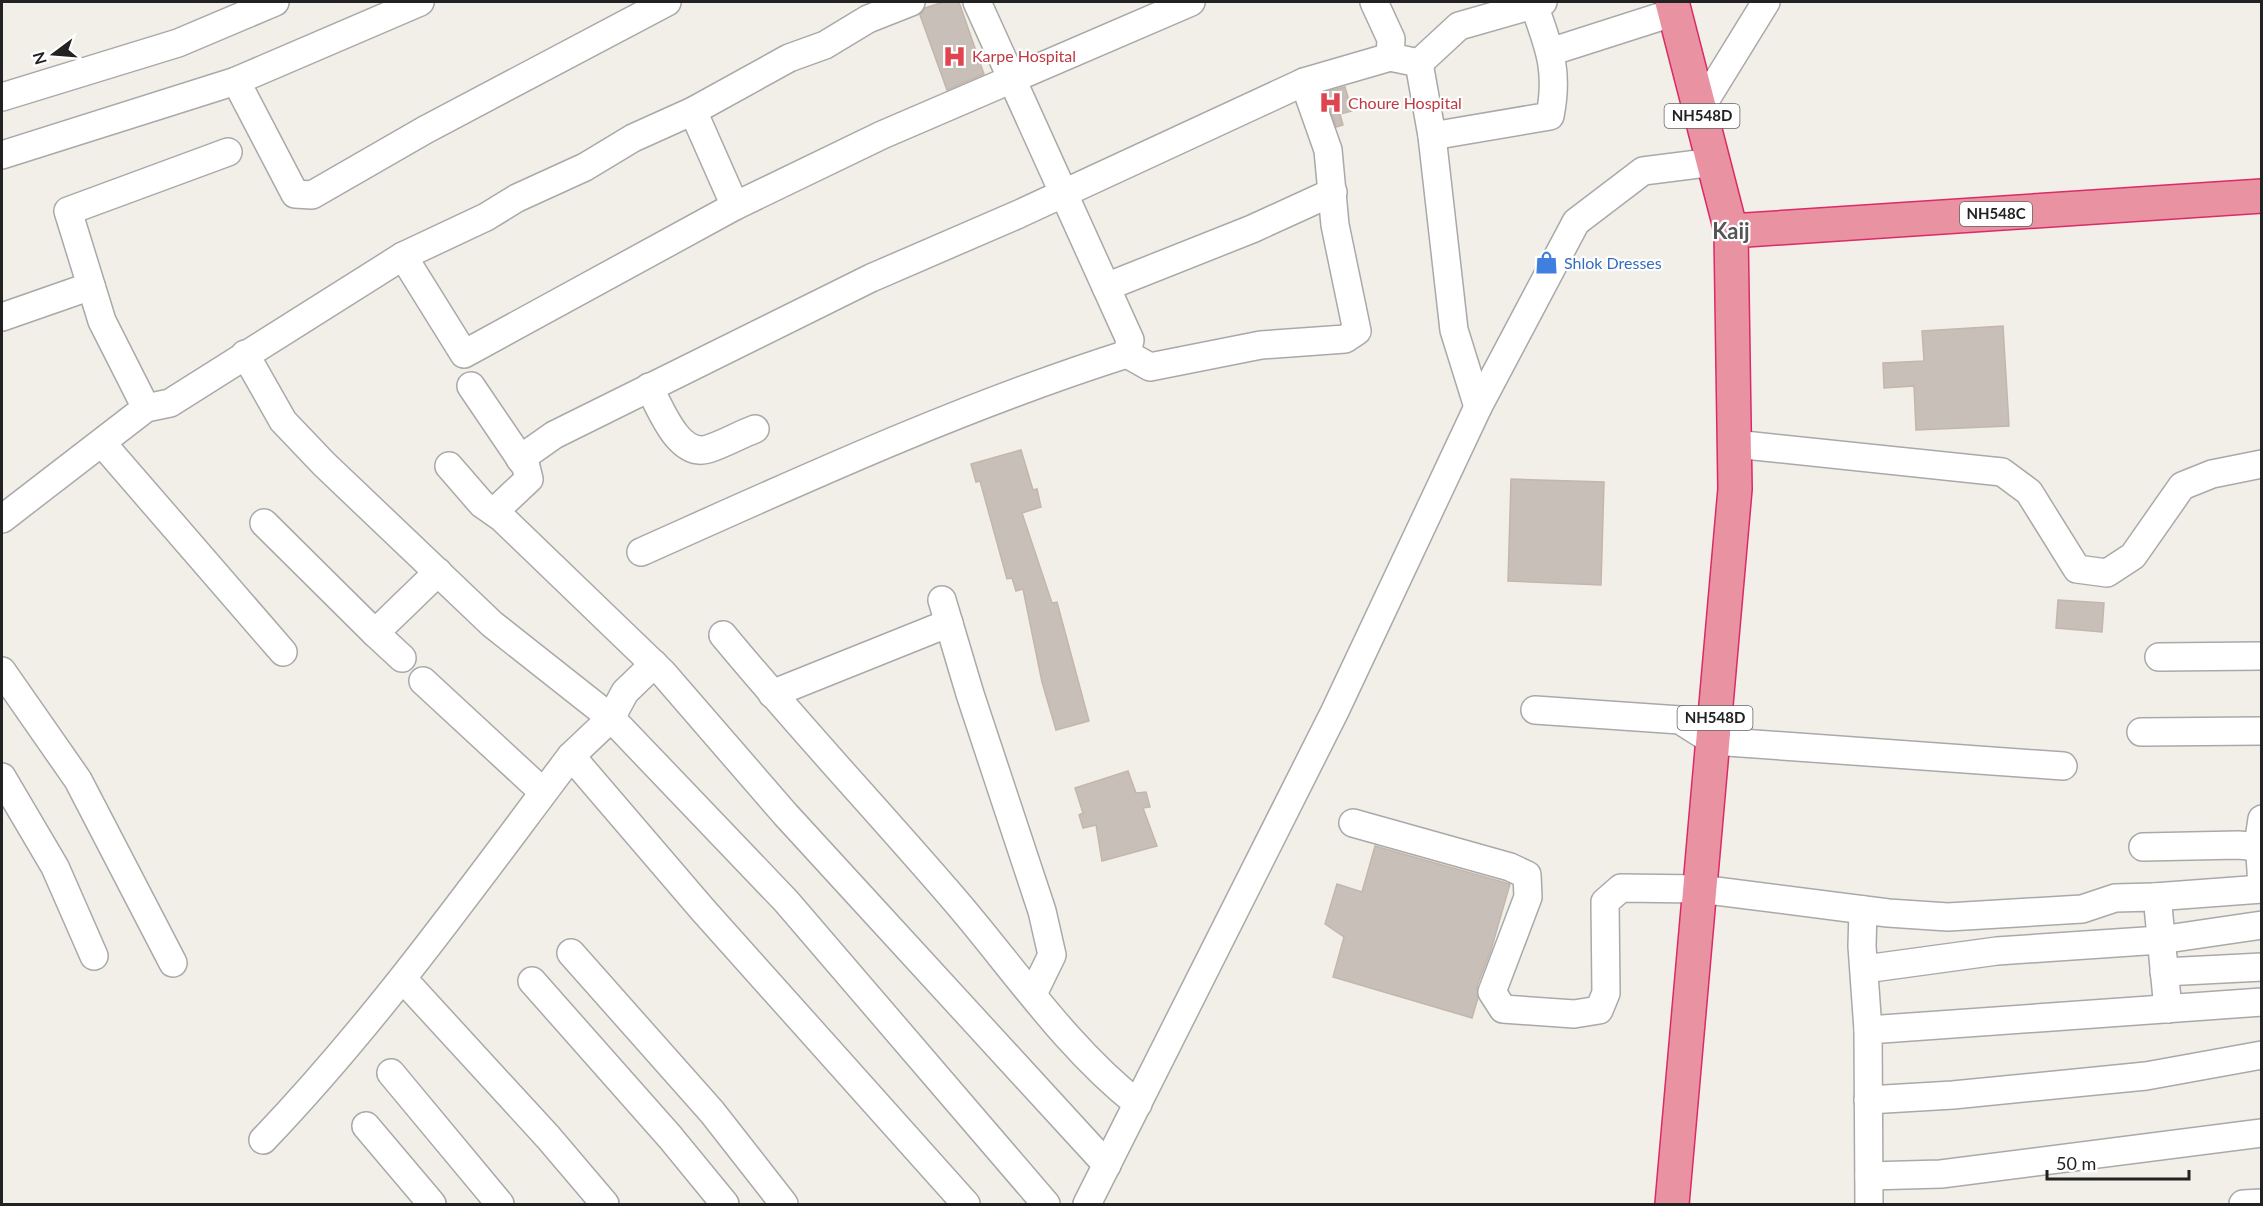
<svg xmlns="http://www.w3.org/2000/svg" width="2263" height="1206" font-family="Lato,sans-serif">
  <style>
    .building { fill: #c7bfb8; stroke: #c4b6ab; stroke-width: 1.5 }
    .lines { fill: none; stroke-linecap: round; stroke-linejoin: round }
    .minor-casing { stroke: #a9a9a9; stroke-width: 30 }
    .highway-casing { stroke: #dc2a67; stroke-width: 36 }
    .minor { stroke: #fff; stroke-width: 27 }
    .highway { stroke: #e892a2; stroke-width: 33 }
    .labels { text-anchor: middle; stroke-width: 4.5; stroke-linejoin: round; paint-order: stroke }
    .shield { fill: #fff; stroke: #646464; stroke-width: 1.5 }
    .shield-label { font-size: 15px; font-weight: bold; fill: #222 }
    .health-label { font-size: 16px; fill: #be3a42; stroke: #fff; text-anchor: start }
    .shop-label { font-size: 16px; fill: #366cbe; stroke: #fff; text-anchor: start }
    .district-label { font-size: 22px; font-weight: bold; fill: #555; stroke: #fff }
  </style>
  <rect width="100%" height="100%" fill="#f2efe9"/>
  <g class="building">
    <polygon points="944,2 959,2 984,74 947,90 920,15 925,8"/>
    <polygon points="1345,87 1352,111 1340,114 1343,125 1336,127 1324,92"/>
    <polygon points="2003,326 2009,426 1916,430 1914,386 1884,388 1883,363 1924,361 1922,331"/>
    <polygon points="1021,450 1033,490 1037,489 1041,507 1022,513 1052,603 1057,602 1089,721 1056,730 1042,682 1023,589 1016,591 1012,578 1007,579 980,481 976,482 971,464"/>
    <polygon points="1511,479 1604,482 1601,585 1508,581"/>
    <polygon points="2058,600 2104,603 2102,632 2056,628"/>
    <polygon points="1128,771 1136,793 1146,792 1150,807 1143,808 1157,846 1102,861 1096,825 1083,828 1079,815 1083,813 1075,788"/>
    <polygon points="1375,846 1510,884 1491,950 1477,986 1478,998 1472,1018 1333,977 1344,937 1325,924 1337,884 1362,892"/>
  </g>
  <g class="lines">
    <defs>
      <g id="minor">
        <polyline points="1374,2 1391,39 1390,57"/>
        <polyline points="1550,52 1675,12"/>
        <polyline points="1419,63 1459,26 1543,2"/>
        <polyline points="236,81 295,194 312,195 425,130 667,2"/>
        <polyline points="2,97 178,43 275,2"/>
        <polyline points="1700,109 1766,2"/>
        <polyline points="693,111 735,206"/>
        <path d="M1432,136L1550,116C1559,70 1549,47 1534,5"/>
        <polyline points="2,155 236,81 420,2"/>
        <polyline points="403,256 464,354 735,206 882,135 1191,2"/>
        <polyline points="1106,287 1252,229 1333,192"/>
        <polyline points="2,317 91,286"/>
        <polyline points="245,354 283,421 324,464 492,624 611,718 786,901 1046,1204"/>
        <polyline points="1127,354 1150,367 1261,345 1345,339 1357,331 1335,225 1328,150 1304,82"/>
        <polyline points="471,386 526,467 529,479 494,512"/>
        <path d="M649,387C660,407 678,458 708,449C724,444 739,435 755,429"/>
        <polyline points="146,408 102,321 68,211 228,152"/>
        <polyline points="102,443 283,652"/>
        <polyline points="1735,444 2002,472 2029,492 2077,569 2107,573 2133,556 2182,486 2212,474 2262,464"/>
        <polyline points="520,459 554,435 871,278 1019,214 1304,82 1390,57 1419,63 1432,136 1454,330 1478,407"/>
        <polyline points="449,466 482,504 502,518 663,673 786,815 1107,1165"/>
        <polyline points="2,519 146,408 170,403 403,256 486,217 517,198 585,167 633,138 693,111 789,58 825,45 868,19 911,2"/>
        <polyline points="264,523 375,633"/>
        <path d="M641,552C800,481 960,407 1127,354L1130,340L977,2"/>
        <polyline points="942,600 970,694 1042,911 1052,955 1033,994"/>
        <path d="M723,635C799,727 881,814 959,905C1016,972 1068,1049 1138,1104"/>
        <polyline points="2159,657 2262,656"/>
        <polyline points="402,658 375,633 438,572"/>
        <polyline points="2,671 78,780 173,963"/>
        <polyline points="423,681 543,792"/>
        <polyline points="772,694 949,623"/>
        <polyline points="1535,710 1680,720 1713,741 2063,766"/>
        <polyline points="2141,732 2262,731"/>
        <polyline points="571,756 611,718 625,692 654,664"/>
        <polyline points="2,777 55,867 94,956"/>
        <polyline points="2262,819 2259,839 2262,886"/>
        <polyline points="1353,823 1510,867 1527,875 1528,897 1492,992 1503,1009 1574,1014 1599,1010 1606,993 1605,902 1621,888 1700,889 1888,913 1948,917 2082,909 2115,898 2154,897 2158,906 2168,1009"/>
        <polyline points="2143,847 2238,845 2259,847"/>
        <polyline points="2154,897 2262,889"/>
        <polyline points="1863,910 1862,946 1868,1030"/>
        <polyline points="571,953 712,1112 784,1204"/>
        <polyline points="1865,969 1997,951 2160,940 2262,925"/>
        <polyline points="2164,972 2262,967"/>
        <polyline points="403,979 548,1137 605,1204"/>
        <polyline points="532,981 670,1137 725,1204"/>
        <polyline points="391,1073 500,1204"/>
        <polyline points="1868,1100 1953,1095 2146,1076 2262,1055"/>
        <polyline points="366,1126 432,1204"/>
        <path d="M263,1140C377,1021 472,887 571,756L703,910L966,1204"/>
        <polyline points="1869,1176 1941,1174 2262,1133"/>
        <polyline points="1087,1204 1335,711 1478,407 1576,222 1643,171 1714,162"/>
        <polyline points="1869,1204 1868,1030 2262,1002"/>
        <polyline points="2243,1204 2262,1203"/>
      </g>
      <g id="highway">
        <polyline points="1672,2 1731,231 1735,489 1672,1204"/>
        <polyline points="1731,231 2262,196"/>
      </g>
    </defs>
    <use href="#minor" class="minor-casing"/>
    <use href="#highway" class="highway-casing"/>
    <use href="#minor" class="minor"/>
    <use href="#highway" class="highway"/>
  </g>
  <defs>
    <symbol id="hospital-bare" viewBox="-9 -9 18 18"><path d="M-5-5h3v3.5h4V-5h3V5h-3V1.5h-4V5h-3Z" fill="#e0444e" stroke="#fff" stroke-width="2.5" paint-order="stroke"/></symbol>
    <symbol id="shop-bare" viewBox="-9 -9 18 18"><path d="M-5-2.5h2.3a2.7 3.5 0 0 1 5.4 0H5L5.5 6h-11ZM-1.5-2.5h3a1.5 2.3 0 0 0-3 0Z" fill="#3f7fe0" stroke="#fff" stroke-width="2.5" paint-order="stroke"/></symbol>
  </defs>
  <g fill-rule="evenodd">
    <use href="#hospital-bare" x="938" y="40" width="33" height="33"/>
    <use href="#hospital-bare" x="1314" y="86" width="33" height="33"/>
    <use href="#shop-bare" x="1530" y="246" width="33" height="33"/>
  </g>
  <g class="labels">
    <g class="shield">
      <rect x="1664.5" y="104" width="75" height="24" rx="4.5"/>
      <rect x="1960" y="202" width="72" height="24" rx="4.5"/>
      <rect x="1677.5" y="706" width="75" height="24" rx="4.5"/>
    </g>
    <g class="shield-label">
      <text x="1702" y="121">NH548D</text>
      <text x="1996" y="219">NH548C</text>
      <text x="1715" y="723">NH548D</text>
    </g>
    <g class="health-label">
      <text x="972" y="62">Karpe Hospital</text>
      <text x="1348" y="109">Choure Hospital</text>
    </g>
    <g class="shop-label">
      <text x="1564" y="269">Shlok Dresses</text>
    </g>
    <g class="district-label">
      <text x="1731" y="239">Kaij</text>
    </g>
  </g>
  <rect width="2263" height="1206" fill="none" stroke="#222222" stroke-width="6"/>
  <g transform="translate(54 54) rotate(254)" stroke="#ffffff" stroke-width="4.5" paint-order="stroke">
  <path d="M0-4.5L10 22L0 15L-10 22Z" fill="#222222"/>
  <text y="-9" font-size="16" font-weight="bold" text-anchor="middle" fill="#222222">N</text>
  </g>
  <path d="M2047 1170v9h142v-9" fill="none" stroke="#222222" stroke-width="3"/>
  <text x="2056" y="1170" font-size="18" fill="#222222" stroke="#ffffff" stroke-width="4.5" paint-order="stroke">50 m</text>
</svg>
